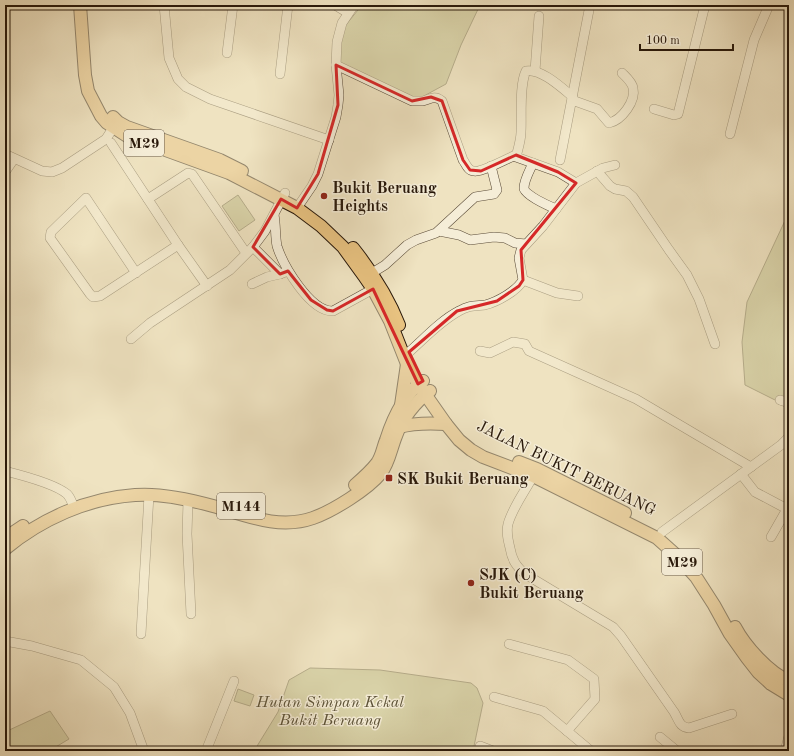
<svg xmlns="http://www.w3.org/2000/svg" width="794" height="756" font-family="'Old Standard TT',serif">
  <style>
    .green { fill: #c0c18e; stroke: #746c4c }
    .lines { fill: none; stroke-linecap: round; stroke-linejoin: round }
    .minor-casing { stroke: #5a4b38; stroke-width: 10 }
    .major-casing { stroke: #28180a; stroke-width: 14 }
    .minor { stroke: #f5edd7; stroke-width: 9 }
    .major { stroke: #e8c280; stroke-width: 12 }
    .marked { fill: none; stroke: #d62828; stroke-width: 3; stroke-linejoin: round }
    .poi-dot { fill: #8f2418; stroke: #f5edd7; stroke-width: 1.5 }
    .labels { text-anchor: middle; stroke-width: 3; stroke-linejoin: round; paint-order: stroke }
    .shield { fill: #f5edd7; stroke: #665848; stroke-width: 1 }
    .shield-label { font-size: 15px; font-weight: bold; fill: #28180a }
    .poi-label { font-size: 16px; font-weight: bold; fill: #28180a; stroke: #f5edd7; text-anchor: start }
    .street-label { font-size: 16px; fill: #28180a; stroke: #f5edd7 }
    .park-label { font-size: 16px; font-style: italic; fill: #5d5338; stroke: #f5edd7 }
  </style>
  <rect width="100%" height="100%" fill="#efe3c1"/>
  <filter id="stains"><feTurbulence type="fractalNoise" baseFrequency=".005" numOctaves="4"/><feColorMatrix values="0 0 0 0 .2 0 0 0 0 .09 0 0 0 0 .02 0 0 0 .5 -.17"/></filter>
  <radialGradient id="worn" r=".72"><stop offset=".6" stop-color="#630" stop-opacity="0"/><stop offset="1" stop-color="#630" stop-opacity=".3"/></radialGradient>
  <g class="green">
    <polygon points="362,5 480,5 461,45 446,84 422,97 414,99 340,64 338,42 345,26"/>
    <polygon points="238,195 255,220 239,231 222,206"/>
    <polygon points="789,212 789,407 745,385 742,342 747,302"/>
    <polygon points="310,668 380,670 471,683 477,688 483,703 473,751 254,751 278,712 289,680"/>
    <polygon points="238,689 254,695 250,706 234,701"/>
    <polygon points="50,711 69,739 49,751 5,751 5,732"/>
  </g>
  <g class="lines">
    <defs>
      <g id="minor">
        <polyline points="164,5 169,58 178,79 186,87 210,99 329,140"/>
        <polyline points="335,5 348,13"/>
        <polyline points="227,53 233,5"/>
        <path d="M336,65L412,101C416,101 420,101 423,101C431,99 434,95 442,101L463,160C466,164 468,171 474,171C481,173 508,158 516,155"/>
        <polyline points="535,71 539,16"/>
        <polyline points="280,74 288,5"/>
        <path d="M573,97C562,88 541,68 526,71C519,85 522,116 521,132C521,140 518,149 516,157L558,172L576,183L603,168L615,165"/>
        <path d="M572,100L597,109L609,123C622,120 636,101 633,88C632,82 626,77 622,73"/>
        <polyline points="654,109 674,115 678,114 705,5"/>
        <polyline points="730,134 754,40 769,5"/>
        <polyline points="111,143 178,245 207,286"/>
        <polyline points="5,154 42,171 52,172 62,168 106,139 113,128"/>
        <polyline points="560,160 590,5"/>
        <path d="M533,163C530,170 524,180 524,188C524,195 549,206 556,209"/>
        <polyline points="597,171 610,186 615,189 626,191 633,197 669,250 687,275 699,299 715,344"/>
        <polyline points="5,172 14,159"/>
        <polyline points="148,199 188,173 192,174 246,253"/>
        <polyline points="297,208 312,186 318,174 336,117 338,105 339,95 336,65 337,42 342,23 354,5"/>
        <path d="M274,215C276,225 275,236 277,246C283,265 310,312 333,311L373,289"/>
        <polyline points="439,231 459,235 470,240 494,237 505,238 515,243 526,244"/>
        <polyline points="253,247 280,274 288,271"/>
        <polyline points="136,273 86,198 51,232 50,238 90,294 93,297 100,296 178,245"/>
        <polyline points="372,273 385,265 407,245 416,240 436,233 475,197 494,194 497,190 491,166"/>
        <polyline points="523,280 557,293 578,296"/>
        <polyline points="252,284 267,277 280,274"/>
        <polyline points="131,339 150,323 230,270 253,247 265,231 285,193"/>
        <polyline points="480,351 490,353 513,342 525,344 529,351 636,399 751,467"/>
        <path d="M409,352C425,338 440,321 459,311C469,305 475,306 485,305C497,302 517,291 523,280L519,258L521,250L543,226L576,183"/>
        <polyline points="780,400 789,403"/>
        <path d="M5,471C21,475 55,484 67,494C71,498 72,503 74,508"/>
        <path d="M535,472C527,489 513,506 508,524C506,532 508,540 510,548C512,560 516,566 525,574L613,627L621,636L674,712C679,720 679,727 689,728L732,714"/>
        <polyline points="741,474 755,492 789,510"/>
        <polyline points="188,501 187,534 191,614"/>
        <polyline points="662,532 781,445 789,437"/>
        <polyline points="771,537 787,509"/>
        <polyline points="141,634 149,495"/>
        <polyline points="5,641 32,646 81,660 114,687 130,713 144,751"/>
        <polyline points="509,644 568,660 594,679 595,699 567,731"/>
        <polyline points="494,697 543,711 591,751"/>
        <polyline points="660,737 677,751"/>
        <polyline points="480,746 493,751"/>
        <polyline points="206,751 234,681"/>
        <polyline points="785,751 789,736"/>
      </g>
      <g id="major">
        <polyline points="80,5 85,75 88,91 101,116 107,123 127,136 229,173 297,208 321,226 343,247 364,276 373,289 390,321 407,364 418,384 446,424 459,440 471,450 483,457 533,476 657,538 676,555 696,577 714,605 730,634 747,658 758,672 771,684 789,695"/>
        <polyline points="113,117 118,122 127,127 220,160 242,171"/>
        <path d="M353,248C372,272 388,297 399,325"/>
        <polyline points="401,405 407,364"/>
        <path d="M399,427C414,423 431,423 446,424"/>
        <polyline points="519,462 537,469 625,513"/>
        <path d="M355,485C363,478 371,471 377,463C382,456 383,447 386,440C393,418 404,394 423,381"/>
        <polyline points="5,538 23,526"/>
        <path d="M5,549C41,519 88,498 135,495C160,493 188,499 213,506C245,515 279,530 313,518C333,511 368,489 381,473C389,463 391,448 396,436C402,419 415,402 430,391"/>
        <path d="M735,627C745,646 769,673 789,681"/>
      </g>
    </defs>
    <use href="#minor" class="minor-casing"/>
    <use href="#major" class="major-casing"/>
    <use href="#minor" class="minor"/>
    <use href="#major" class="major"/>
  </g>
  <path d="M0 0H794V756H0ZM336,65L412,101L431,97L442,101L463,160L470,170L481,171L516,155L558,172L576,183L521,250L523,280L519,286L497,301L457,311L409,352L423,381L418,384L373,289L333,311L327,310L311,300L288,271L280,274L253,247L281,199L297,208L318,174L338,105Z" fill="#efe3c1" fill-opacity=".55" fill-rule="evenodd"/>
  <path class="marked" d="M336,65L412,101L431,97L442,101L463,160L470,170L481,171L516,155L558,172L576,183L521,250L523,280L519,286L497,301L457,311L409,352L423,381L418,384L373,289L333,311L327,310L311,300L288,271L280,274L253,247L281,199L297,208L318,174L338,105Z"/>
  <g class="poi-dot">
    <circle cx="324" cy="196" r="4"/>
    <rect x="385" y="474" width="8" height="8" rx="2"/>
    <circle cx="471" cy="583" r="4"/>
  </g>
  <g class="labels">
    <g class="shield">
      <rect x="124" y="130" width="40" height="26" rx="3"/>
      <rect x="217" y="493" width="48" height="26" rx="3"/>
      <rect x="662" y="549" width="40" height="26" rx="3"/>
    </g>
    <g class="shield-label">
      <text x="144" y="148">M29</text>
      <text x="241" y="511">M144</text>
      <text x="682" y="567">M29</text>
    </g>
    <g class="poi-label">
      <text x="332" y="193">Bukit Beruang<tspan x="332" dy="18">Heights</tspan></text>
      <text x="397" y="484">SK Bukit Beruang</text>
      <text x="479" y="580">SJK (C)<tspan x="479" dy="18">Bukit Beruang</tspan></text>
    </g>
    <g class="street-label">
      <text transform="translate(567 467) rotate(26)" y="6">JALAN BUKIT BERUANG</text>
    </g>
    <g class="park-label">
      <text x="330" y="707">Hutan Simpan Kekal<tspan x="330" dy="18">Bukit Beruang</tspan></text>
    </g>
  </g>
  <rect width="794" height="756" fill="none" stroke="#efe3c1" stroke-width="20"/>
  <rect x="6" y="6" width="782" height="744" fill="none" stroke="#28180a" stroke-width="2"/>
  <rect x="10" y="10" width="774" height="736" fill="none" stroke="#28180a"/>
  <path d="M640 44v6h93v-6" fill="none" stroke="#28180a" stroke-width="2"/>
  <text x="646" y="44" font-size="12" fill="#28180a" stroke="#f5edd7" stroke-width="3" paint-order="stroke">100 m</text>
  <rect width="100%" height="100%" filter="url(#stains)"/>
  <rect width="100%" height="100%" fill="url(#worn)"/>
</svg>
